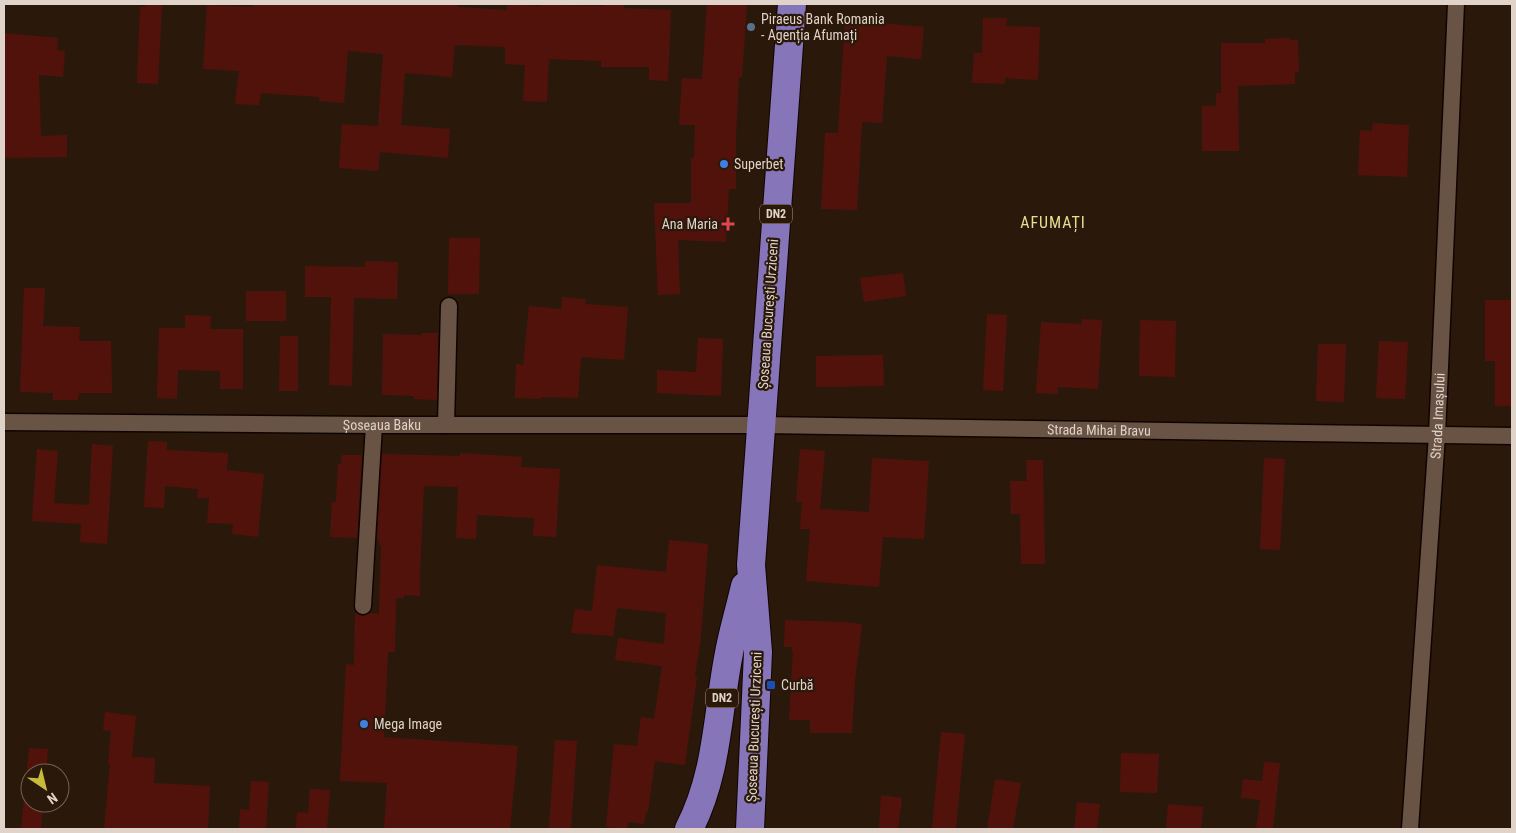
<svg xmlns="http://www.w3.org/2000/svg" width="1516" height="833" font-family="'Roboto Condensed',sans-serif">
  <style>
    .building { fill: #52120c }
    .lines { fill: none; stroke-linecap: round; stroke-linejoin: round }
    .street-casing { stroke: #110400; stroke-width: 19 }
    .highway-casing { stroke: #110400; stroke-width: 30 }
    .street { stroke: #685344; stroke-width: 16 }
    .highway { stroke: #8675b8; stroke-width: 28 }
    .service-dot { fill: #5c6f8a; stroke: #2a190b; stroke-width: 2 }
    .shop-dot { fill: #3f7fe0; stroke: #2a190b; stroke-width: 2 }
    .health-dot { fill: #e0444e; stroke: #2a190b; stroke-width: 2 }
    .transit-dot { fill: #1a4fb4; stroke: #2a190b; stroke-width: 2 }
    .labels { text-anchor: middle; stroke-width: 4.5; stroke-linejoin: round; paint-order: stroke }
    .shield { fill: #2a190b; stroke: #a99b91; stroke-width: 1 }
    .shield-label { font-size: 12px; font-weight: bold; fill: #dfd3ca }
    .poi-label { font-size: 14px; fill: #dfd3ca; stroke: #2a190b; text-anchor: start }
    .street-label { font-size: 14px; fill: #dfd3ca; stroke: #2a190b }
    .quarter-label { font-size: 16px; letter-spacing: 1px; fill: #e6df90; stroke: #2a190b }
  </style>
  <rect width="100%" height="100%" fill="#2a190b"/>
  <g class="building">
    <polygon points="145,4 162,4 158,84 137,83 140,7 145,7"/>
    <polygon points="253,4 458,4 458,7 507,10 507,4 540,6 540,4 559,4 559,5 602,6 602,4 624,4 624,8 671,10 668,81 649,80 649,67 601,67 601,61 549,59 547,102 523,101 525,65 505,64 505,47 455,45 452,77 405,73 401,125 450,129 448,158 380,152 378,171 339,168 342,124 378,126 383,54 348,51 344,103 319,101 319,97 261,93 259,105 235,104 239,71 203,69 207,5 253,7"/>
    <polygon points="707,4 747,4 742,77 739,77 736,137 736,189 729,189 726,242 678,240 680,294 658,295 654,203 691,203 691,158 694,158 695,125 679,125 682,78 702,79"/>
    <polygon points="983,18 1007,18 1006,26 1040,27 1038,80 1005,78 1005,84 972,83 974,53 982,53"/>
    <polygon points="845,20 924,27 921,59 887,56 882,123 862,122 857,210 821,209 825,133 838,133"/>
    <polygon points="4,33 58,38 57,50 65,51 63,77 39,75 41,136 67,135 67,157 4,158"/>
    <polygon points="1290,38 1290,40 1298,40 1299,72 1295,72 1295,84 1238,86 1239,151 1202,151 1202,106 1216,106 1216,93 1221,93 1221,43 1265,43 1265,39"/>
    <polygon points="1373,123 1409,125 1407,177 1358,175 1360,130 1372,131"/>
    <polygon points="449,238 480,238 479,294 448,294"/>
    <polygon points="365,261 398,262 397,299 354,298 352,386 329,385 331,297 305,297 305,266 365,267"/>
    <polygon points="903,273 906,296 864,302 860,278"/>
    <polygon points="24,288 45,288 43,326 80,327 79,341 111,341 112,393 79,393 78,400 53,400 53,393 20,392"/>
    <rect x="246" y="291" width="40" height="30"/>
    <polygon points="562,297 586,299 585,304 628,307 624,360 581,357 578,398 541,397 541,399 515,398 516,364 523,365 529,306 561,309"/>
    <polygon points="1485,300 1512,300 1512,406 1495,406 1495,361 1485,361"/>
    <polygon points="987,314 1007,315 1003,391 983,390"/>
    <polygon points="185,315 211,316 210,329 243,329 243,389 220,389 220,371 178,370 177,399 157,398 159,328 185,328"/>
    <polygon points="1082,319 1102,320 1098,389 1058,387 1058,394 1036,393 1041,322 1082,324"/>
    <polygon points="1140,320 1176,321 1175,377 1139,376"/>
    <polygon points="422,333 438,333 437,400 414,399 414,396 382,395 383,334 422,335"/>
    <polygon points="280,336 298,336 298,391 279,391"/>
    <polygon points="698,338 723,339 721,396 657,393 657,370 696,372"/>
    <polygon points="1379,341 1408,342 1405,399 1376,398"/>
    <polygon points="1318,344 1346,344 1344,402 1316,401"/>
    <polygon points="883,355 884,386 816,387 816,356"/>
    <polygon points="148,441 167,442 167,450 228,453 227,470 264,474 258,537 232,534 233,524 207,523 209,498 197,498 198,489 165,486 164,508 144,507"/>
    <polygon points="92,444 113,446 107,544 80,542 81,524 32,521 37,449 58,451 54,503 89,505"/>
    <polygon points="800,449 825,451 820,509 869,512 872,458 929,461 924,539 883,537 879,587 806,581 810,529 800,529 802,502 796,502"/>
    <polygon points="460,453 522,457 521,467 560,469 556,537 533,536 534,518 477,515 476,539 456,538 458,487 424,486 420,570 420,596 404,595 404,598 396,598 395,652 388,652 384,737 518,746 510,829 384,829 387,783 340,781 346,664 354,665 355,613 363,616 369,613 379,614 381,545 379,545 379,539 377,539 382,454 460,456"/>
    <polygon points="342,455 362,455 357,538 330,537 332,502 336,502 338,464 341,464"/>
    <polygon points="1264,458 1285,459 1280,550 1260,549"/>
    <polygon points="1026,460 1043,460 1045,564 1021,564 1020,514 1011,514 1010,481 1027,481"/>
    <polygon points="669,540 708,544 701,637 695,676 697,677 685,765 655,761 648,812 646,812 644,824 628,822 627,829 606,827 614,744 637,746 641,717 654,719 662,666 615,660 618,638 664,644 666,613 617,608 613,636 571,633 575,609 592,611 597,565 666,572"/>
    <polygon points="785,620 841,622 862,624 855,680 852,733 810,733 810,720 789,720 793,652 792,652 792,647 784,647"/>
    <polygon points="105,712 136,716 132,757 155,758 154,783 210,786 208,829 104,829 110,764 108,764 111,731 103,730"/>
    <polygon points="941,732 965,734 956,829 932,829"/>
    <polygon points="555,740 577,741 571,829 549,828"/>
    <polygon points="29,748 48,749 46,773 30,773 30,803 43,803 41,829 21,829"/>
    <polygon points="1121,753 1159,754 1157,793 1120,792"/>
    <polygon points="1264,762 1280,763 1273,829 1256,829 1260,800 1241,798 1243,779 1262,781"/>
    <polygon points="995,779 1021,783 1013,829 987,829"/>
    <polygon points="251,781 269,782 266,829 239,829 240,809 249,810"/>
    <polygon points="310,789 330,790 327,829 296,829 297,812 308,813"/>
    <polygon points="881,795 902,798 898,829 879,829"/>
    <polygon points="1077,802 1100,804 1097,829 1074,829"/>
    <polygon points="1168,804 1203,807 1201,829 1166,829"/>
  </g>
  <g class="lines">
    <defs>
      <g id="street">
        <path id="s1" d="M4,422L374,425H760L1512,436"/>
        <polyline points="446,425 449,306"/>
        <polyline points="363,606 374,425"/>
        <path id="s2" d="M1410,829L1437,435L1456,4"/>
      </g>
      <g id="highway">
        <path d="M689,829C718,773 717,714 729,653C733,631 740,608 745,586"/>
        <polyline points="750,829 758,652 751,565 792,4"/>
      </g>
    </defs>
    <use href="#street" class="street-casing"/>
    <use href="#highway" class="highway-casing"/>
    <use href="#street" class="street"/>
    <use href="#highway" class="highway"/>
  </g>
  <circle class="service-dot" cx="751" cy="27" r="5"/>
  <g class="shop-dot">
    <circle cx="724" cy="164" r="5"/>
    <circle cx="364" cy="724" r="5"/>
  </g>
  <path class="health-dot" d="M725.5 216.5h5v5h5v5h-5v5h-5v-5h-5v-5h5z"/>
  <rect class="transit-dot" x="766" y="680" width="10" height="10" rx="2.5"/>
  <g class="labels">
    <g class="shield">
      <rect x="760" y="204.5" width="32" height="19" rx="4"/>
      <rect x="706" y="688.5" width="32" height="19" rx="4"/>
    </g>
    <g class="shield-label">
      <text x="776" y="218">DN2</text>
      <text x="722" y="702">DN2</text>
    </g>
    <g class="poi-label">
      <text x="761" y="24">Piraeus Bank Romania<tspan x="761" dy="16">- Agenția Afumați</tspan></text>
      <text x="734" y="169">Superbet</text>
      <text x="718" y="229" text-anchor="end">Ana Maria</text>
      <text x="781" y="690">Curbă</text>
      <text x="374" y="729">Mega Image</text>
    </g>
    <g class="street-label">
      <text transform="translate(768 314) rotate(-86)" y="5">Șoseaua București Urziceni</text>
      <text dy="5" stroke="none"><textPath href="#s2" startOffset="414">Strada Imașului</textPath></text>
      <text dy="5" stroke="none"><textPath href="#s1" startOffset="378">Șoseaua Baku</textPath></text>
      <text dy="5" stroke="none"><textPath href="#s1" startOffset="1095">Strada Mihai Bravu</textPath></text>
      <text transform="translate(754 727) rotate(-88)" y="5">Șoseaua București Urziceni</text>
    </g>
    <g class="quarter-label">
      <text x="1053" y="228">AFUMAȚI</text>
    </g>
  </g>
  <rect width="1516" height="833" fill="none" stroke="#dfd3ca" stroke-width="10"/>
  <g transform="translate(45 788) rotate(145)"><circle r="24" fill="#2a190b" stroke="#726357"/>
  <path d="M0-4L9 19L0 12L-9 19Z" fill="#c8bb3b"/>
  <text y="-8" font-size="14" font-weight="bold" text-anchor="middle" fill="#dfd3ca">N</text>
  </g>
</svg>
